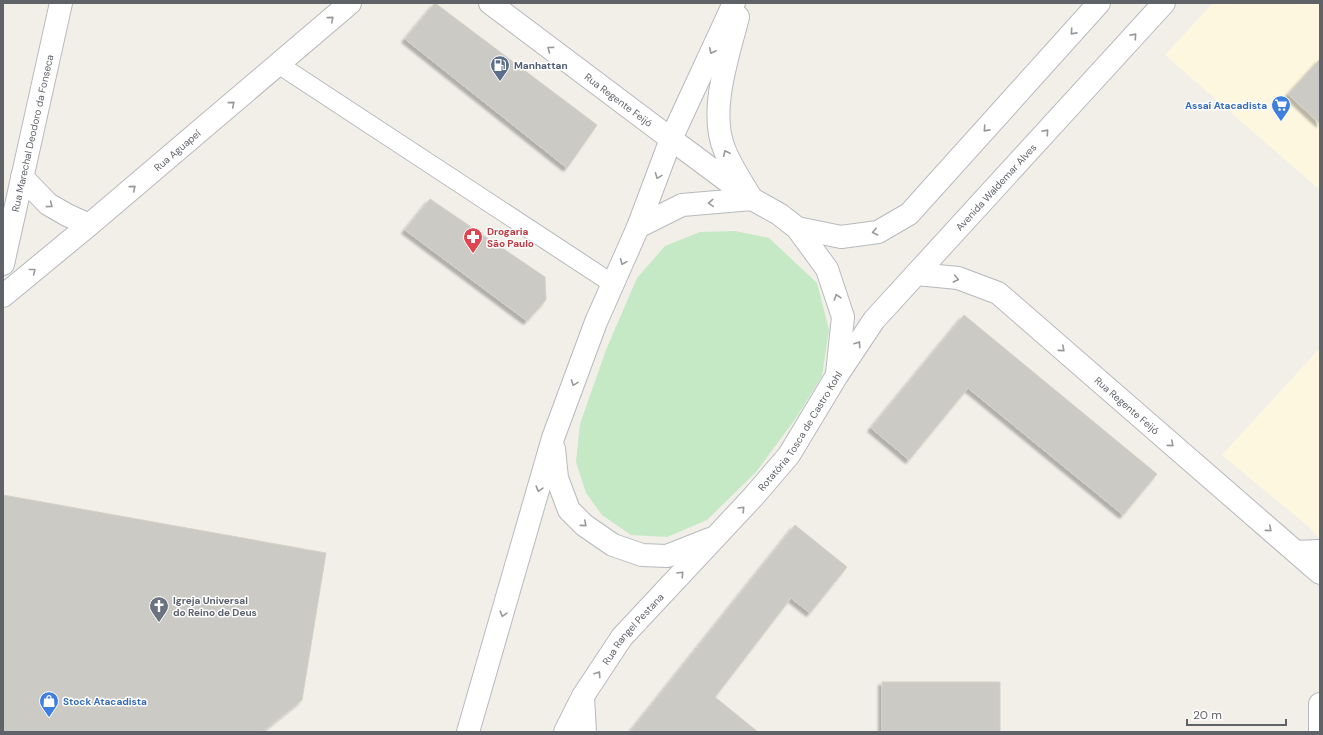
<svg xmlns="http://www.w3.org/2000/svg" width="1323" height="735" font-family="'DM Sans',sans-serif">
  <style>
    .commercial { fill: #fef7e0 }
    .green { fill: #c5e8c5 }
    .building { fill: #cccac5; stroke: #d6d1c6; filter: url(#shadow) }
    .lines { fill: none; stroke-linecap: round; stroke-linejoin: round }
    .lane-casing { stroke: #b5b8bc; stroke-width: 20 }
    .street-casing { stroke: #b5b8bc; stroke-width: 24 }
    .secondary-casing { stroke: #b6babf; stroke-width: 24 }
    .lane { stroke: #fff; stroke-width: 18 }
    .street { stroke: #fff; stroke-width: 22 }
    .secondary { stroke: #fff; stroke-width: 22 }
    .oneway { stroke: #979a9d }
    .labels { text-anchor: middle; stroke-width: 3; stroke-linejoin: round; paint-order: stroke }
    .service-label { font-size: 10px; font-weight: bold; fill: #4e5e75; stroke: #fff; text-anchor: start }
    .street-label { font-size: 10px; fill: #5f6368; stroke: #fff }
    .shop-label { font-size: 10px; font-weight: bold; fill: #366cbe; stroke: #fff; text-anchor: end }
    .health-label { font-size: 10px; font-weight: bold; fill: #be3a42; stroke: #fff; text-anchor: start }
    .worship-label { font-size: 10px; font-weight: bold; fill: #5b616d; stroke: #fff; text-anchor: start }
  </style>
  <defs>
    <filter id="shadow"><feDropShadow dx="-3.5" dy="3.5" stdDeviation="1" flood-color="#0004"/></filter>
  </defs>
  <rect width="100%" height="100%" fill="#f1efe8"/>
  <g class="commercial">
    <polygon points="1213,3 1320,3 1320,190 1165,55"/>
    <polygon points="1320,348 1320,540 1309,527 1222,455"/>
  </g>
  <polygon class="green" points="735,231 769,238 817,283 829,330 822,376 796,418 756,472 707,520 667,537 631,535 602,515 586,493 576,462 580,424 606,350 637,278 665,246 700,232"/>
  <g class="building">
    <polygon points="435,3 597,125 567,168 405,39"/>
    <polygon points="1320,59 1320,124 1288,94"/>
    <polygon points="430,199 545,277 546,300 527,321 405,230"/>
    <polygon points="964,315 1157,474 1123,515 968,388 909,460 871,428"/>
    <polygon points="3,495 326,553 302,700 262,732 3,732"/>
    <polygon points="795,525 847,567 810,613 791,598 715,697 758,732 630,732"/>
    <rect x="882" y="682" width="118" height="50"/>
  </g>
  <g class="lines">
    <defs>
      <g id="lane">
        <polyline points="278,64 613,284"/>
        <polyline points="1294,550 1320,549"/>
      </g>
      <g id="street">
        <path id="s1" d="M490,3L671,139"/>
        <polyline points="22,177 48,204 67,215 89,225"/>
        <path id="s2" d="M3,264L61,3"/>
        <path id="s3" d="M917,274L958,278L998,293L1320,573"/>
        <path id="s4" d="M3,296L89,225L350,3"/>
        <polyline points="1320,732 1320,704"/>
      </g>
      <g id="secondary">
        <path d="M738,17C728,57 708,112 725,151C732,168 743,184 752,199"/>
        <polyline points="671,139 745,194"/>
        <polyline points="638,227 682,205 752,199 779,214 797,228 827,269 843,317 837,374"/>
        <polyline points="797,228 841,237 878,232 909,214 1099,3"/>
        <polyline points="554,449 557,478 569,510 584,525 613,545 642,555 667,556 710,539"/>
        <polyline points="583,697 585,732"/>
        <polyline points="468,732 553,438 596,322 638,227 671,139 734,3"/>
        <path id="s5" d="M565,732L583,696L622,637L753,497L789,455L836,377L874,320L1164,3"/>
      </g>
    </defs>
    <use href="#lane" class="lane-casing"/>
    <use href="#street" class="street-casing"/>
    <use href="#secondary" class="secondary-casing"/>
    <use href="#lane" class="lane"/>
    <use href="#street" class="street"/>
    <use href="#secondary" class="secondary"/>
  </g>
  <defs><path id="oneway-chevron" d="M-2-3.5L2.5 0L-2 3.5" fill="none" stroke-width="1.6" stroke-linecap="round" stroke-linejoin="round"/></defs>
  <g class="oneway">
    <use href="#oneway-chevron" transform="translate(331 19) rotate(-41)"/>
    <use href="#oneway-chevron" transform="translate(1073 32) rotate(132)"/>
    <use href="#oneway-chevron" transform="translate(1134 36) rotate(-48)"/>
    <use href="#oneway-chevron" transform="translate(550 49) rotate(-143)"/>
    <use href="#oneway-chevron" transform="translate(712 51) rotate(115)"/>
    <use href="#oneway-chevron" transform="translate(232 104) rotate(-40)"/>
    <use href="#oneway-chevron" transform="translate(986 129) rotate(132)"/>
    <use href="#oneway-chevron" transform="translate(1046 132) rotate(-48)"/>
    <use href="#oneway-chevron" transform="translate(726 153) rotate(-115)"/>
    <use href="#oneway-chevron" transform="translate(658 176) rotate(111)"/>
    <use href="#oneway-chevron" transform="translate(133 188) rotate(-40)"/>
    <use href="#oneway-chevron" transform="translate(711 203) rotate(176)"/>
    <use href="#oneway-chevron" transform="translate(50 205) rotate(37)"/>
    <use href="#oneway-chevron" transform="translate(875 232) rotate(166)"/>
    <use href="#oneway-chevron" transform="translate(623 262) rotate(114)"/>
    <use href="#oneway-chevron" transform="translate(33 271) rotate(-39)"/>
    <use href="#oneway-chevron" transform="translate(956 279) rotate(11)"/>
    <use href="#oneway-chevron" transform="translate(837 297) rotate(-108)"/>
    <use href="#oneway-chevron" transform="translate(858 344) rotate(-56)"/>
    <use href="#oneway-chevron" transform="translate(1062 349) rotate(41)"/>
    <use href="#oneway-chevron" transform="translate(574 383) rotate(110)"/>
    <use href="#oneway-chevron" transform="translate(1171 444) rotate(41)"/>
    <use href="#oneway-chevron" transform="translate(539 489) rotate(106)"/>
    <use href="#oneway-chevron" transform="translate(742 509) rotate(-46)"/>
    <use href="#oneway-chevron" transform="translate(584 524) rotate(41)"/>
    <use href="#oneway-chevron" transform="translate(1269 529) rotate(41)"/>
    <use href="#oneway-chevron" transform="translate(681 574) rotate(-47)"/>
    <use href="#oneway-chevron" transform="translate(503 614) rotate(106)"/>
    <use href="#oneway-chevron" transform="translate(598 674) rotate(-57)"/>
  </g>
  <defs>
    <symbol id="fuel-pin" viewBox="-11 -11 22 30"><path d="M0 17L-7.5 6A9.5 9.5 0 1 1 7.5 6Z" fill="#5c6f8a" stroke="#fff"/><path d="M-5.5-6h7V0h2V4h1.3V-2.5L3-4.5l.8-.8L6-3V5H2.5V1h-1V6h-7ZM-4.2-4.7v3.2H.2V-4.7Z" fill="#fff"/></symbol>
    <symbol id="supermarket-pin" viewBox="-11 -11 22 30"><path d="M0 17L-7.5 6A9.5 9.5 0 1 1 7.5 6Z" fill="#3f7fe0" stroke="#fff"/><path d="M-6-5.5h2.5l.6 2H6L4.5 2H-2.5L-4.4-4H-6ZM-1.5 3.2a1.3 1.3 0 1 0 .1 0ZM3 3.2a1.3 1.3 0 1 0 .1 0Z" fill="#fff"/></symbol>
    <symbol id="pharmacy-pin" viewBox="-11 -11 22 30"><path d="M0 17L-7.5 6A9.5 9.5 0 1 1 7.5 6Z" fill="#e0444e" stroke="#fff"/><path d="M-2-6h4v4h4v4h-4v4h-4v-4h-4v-4h4Z" fill="#fff"/></symbol>
    <symbol id="church-pin" viewBox="-11 -11 22 30"><path d="M0 17L-7.5 6A9.5 9.5 0 1 1 7.5 6Z" fill="#6b7280" stroke="#fff"/><path d="M-1.2-6h2.4v3.5h3.3v2.4h-3.3V6h-2.4V-.1h-3.3v-2.4h3.3Z" fill="#fff"/></symbol>
    <symbol id="shop-pin" viewBox="-11 -11 22 30"><path d="M0 17L-7.5 6A9.5 9.5 0 1 1 7.5 6Z" fill="#3f7fe0" stroke="#fff"/><path d="M-5-2.5h2.3a2.7 3.5 0 0 1 5.4 0H5L5.5 6h-11ZM-1.5-2.5h3a1.5 2.3 0 0 0-3 0Z" fill="#fff"/></symbol>
  </defs>
  <g fill-rule="evenodd">
    <use href="#fuel-pin" x="489" y="54" width="22" height="30"/>
    <use href="#supermarket-pin" x="1270" y="94" width="22" height="30"/>
    <use href="#pharmacy-pin" x="462" y="226" width="22" height="30"/>
    <use href="#church-pin" x="148" y="595" width="22" height="30"/>
    <use href="#shop-pin" x="38" y="690" width="22" height="30"/>
  </g>
  <g class="labels">
    <g class="service-label">
      <text x="514" y="69">Manhattan</text>
    </g>
    <g class="street-label">
      <text dy="4" stroke="none"><textPath href="#s1" startOffset="161">Rua Regente Feijó</textPath></text>
      <text dy="4" stroke="none"><textPath href="#s2" startOffset="134">Rua Marechal Deodoro da Fonseca</textPath></text>
      <text dy="4" stroke="none"><textPath href="#s4" startOffset="227">Rua Aguapeí</textPath></text>
      <text dy="4" stroke="none"><textPath href="#s5" startOffset="698">Avenida Waldemar Alves</textPath></text>
      <text dy="4" stroke="none"><textPath href="#s3" startOffset="255">Rua Regente Feijó</textPath></text>
      <text dy="4" stroke="none"><textPath href="#s5" startOffset="384">Rotatória Tosca de Castro Kohl</textPath></text>
      <text dy="4" stroke="none"><textPath href="#s5" startOffset="124">Rua Rangel Pestana</textPath></text>
    </g>
    <g class="shop-label">
      <text x="1267" y="109">Assaí Atacadista</text>
      <text x="63" y="705" text-anchor="start">Stock Atacadista</text>
    </g>
    <g class="health-label">
      <text x="487" y="235">Drogaria<tspan x="487" dy="12">São Paulo</tspan></text>
    </g>
    <g class="worship-label">
      <text x="173" y="604">Igreja Universal<tspan x="173" dy="12">do Reino de Deus</tspan></text>
    </g>
  </g>
  <rect width="1323" height="735" fill="none" stroke="#5f6368" stroke-width="8"/>
  <path d="M1187 719v6h99v-6" fill="none" stroke="#5f6368" stroke-width="2"/>
  <text x="1193" y="719" font-size="12" fill="#5f6368" stroke="#ffffff" stroke-width="3" paint-order="stroke">20 m</text>
</svg>
